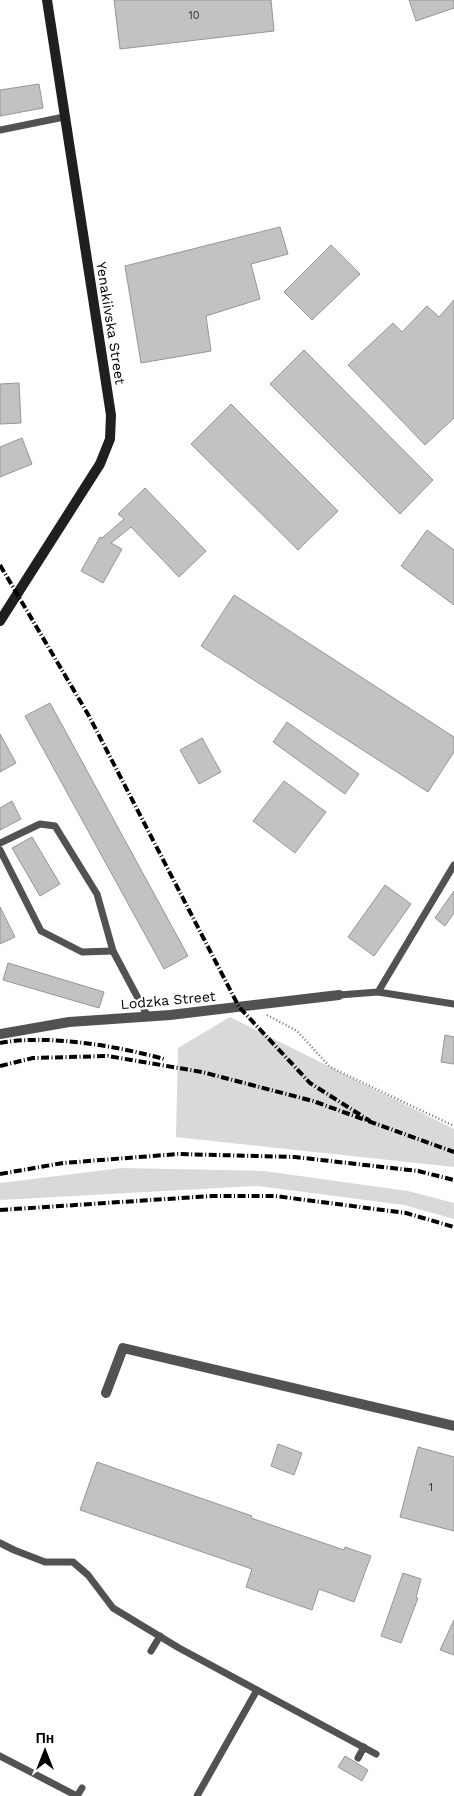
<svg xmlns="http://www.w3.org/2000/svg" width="454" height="1796" font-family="'Work Sans',sans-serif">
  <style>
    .green { fill: #d9d9d9 }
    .building { fill: #c2c2c2; stroke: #969696 }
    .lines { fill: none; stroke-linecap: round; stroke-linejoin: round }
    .path { stroke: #747474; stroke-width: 2.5; stroke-dasharray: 1 2.5; stroke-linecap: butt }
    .lane { stroke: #525252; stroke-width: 7 }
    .street { stroke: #525252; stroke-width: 10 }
    .secondary { stroke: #1f1f1f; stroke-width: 10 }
    .rail { stroke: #000; stroke-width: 4; stroke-dasharray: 8 2.5 1 2.5; stroke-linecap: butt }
    .labels { text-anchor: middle; stroke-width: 4.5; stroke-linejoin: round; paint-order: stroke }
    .number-label { font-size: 11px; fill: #303030 }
    .street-label { font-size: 14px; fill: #000; stroke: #fff }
  </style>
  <rect width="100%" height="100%" fill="#fff"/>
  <g class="green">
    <polygon points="230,1017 454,1129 454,1167 176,1137 178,1048"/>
    <polygon points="122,1168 264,1171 408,1191 454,1203 454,1219 404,1205 258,1186 0,1200 0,1183"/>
  </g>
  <g class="building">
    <polygon points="114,0 271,0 274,31 120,49"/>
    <polygon points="409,0 454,0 454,8 416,21"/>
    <polygon points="39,84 43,108 0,116 0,90"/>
    <polygon points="280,227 288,254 251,264 260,299 206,316 211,351 141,363 125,266"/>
    <polygon points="331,245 360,274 312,320 284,292"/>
    <polygon points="454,300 454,418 425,445 348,365 393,323 402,332 427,306 439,317"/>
    <polygon points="304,350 433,480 400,514 270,384"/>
    <polygon points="19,383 21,423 0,424 0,384"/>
    <polygon points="231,404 338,511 298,550 191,444"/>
    <polygon points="22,438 32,464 0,477 0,447"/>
    <polygon points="145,488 206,551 179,577 131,527 111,543 122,549 103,583 81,571 100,537 102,538 124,519 118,514"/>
    <polygon points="427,530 454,550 454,605 401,566"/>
    <polygon points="234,595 454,737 454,752 428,792 201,646"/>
    <polygon points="50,703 188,956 164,969 25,716"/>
    <polygon points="287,722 359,774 345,794 273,742"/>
    <polygon points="0,734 16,763 0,772"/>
    <polygon points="202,738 221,772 199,784 180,750"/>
    <polygon points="284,781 326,812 295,853 253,821"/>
    <polygon points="12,801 21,819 0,830 0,808"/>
    <polygon points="32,837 60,884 40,896 12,848"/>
    <polygon points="385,885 411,904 374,956 348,937"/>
    <polygon points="454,891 454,913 445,926 435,918"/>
    <polygon points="0,907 15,937 0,944"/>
    <polygon points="8,963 104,992 99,1008 3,980"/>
    <polygon points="445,1035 454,1037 454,1064 441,1062"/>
    <polygon points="278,1444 302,1453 294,1475 271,1466"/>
    <polygon points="418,1447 454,1457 454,1531 400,1517"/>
    <polygon points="97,1462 252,1516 251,1518 344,1550 345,1547 371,1556 354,1602 319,1589 312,1610 246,1587 252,1569 80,1510"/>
    <polygon points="403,1573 421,1579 416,1598 418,1598 401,1643 381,1636"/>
    <polygon points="454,1620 454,1655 440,1650"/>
    <polygon points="345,1756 368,1770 362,1781 338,1767"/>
  </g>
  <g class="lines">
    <polyline class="path" points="267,1015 297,1031 330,1067 454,1126"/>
    <g class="lane">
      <polyline points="0,130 64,117"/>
      <polyline points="0,843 40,824 55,826 97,894 113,951 148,1017"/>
      <polyline points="0,850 41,931 82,952 113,951"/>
      <polyline points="378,992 454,1004"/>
      <polyline points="339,995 378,992 454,865"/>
      <polyline points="0,1543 14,1550 45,1562 73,1562 88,1575 113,1608 179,1648 376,1754"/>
      <polyline points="151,1651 160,1636"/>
      <polyline points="0,1756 77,1796 82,1788"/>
      <polyline points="358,1758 364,1747"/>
      <polyline points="197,1796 257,1690"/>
    </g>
    <g class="street">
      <polyline points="0,1034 69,1022 170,1015 339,995"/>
      <polyline points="106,1393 123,1348 454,1426"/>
    </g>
    <polyline class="secondary" points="0,621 100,464 110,439 111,415 47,0"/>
    <g class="rail">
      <polyline points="0,565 89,716 239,1007 310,1083 370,1121"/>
      <path d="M0,1043C48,1034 117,1046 164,1059"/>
      <polyline points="0,1066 33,1058 108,1056 202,1072 313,1101 454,1152"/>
      <polyline points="0,1174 63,1163 178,1154 295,1157 418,1171 454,1180"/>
      <polyline points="0,1210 212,1196 275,1196 406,1213 454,1227"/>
    </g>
  </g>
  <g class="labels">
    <g class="number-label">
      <text x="194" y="19">10</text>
      <text x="431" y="1491">1</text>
    </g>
    <g class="street-label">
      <text transform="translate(111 323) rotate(81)" y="5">Yenakiivska Street</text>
      <text transform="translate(168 1000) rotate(-5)" y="5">Lodzka Street</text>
    </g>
  </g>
  <g transform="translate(45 1751)" stroke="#ffffff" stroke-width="4" paint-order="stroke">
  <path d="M0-4L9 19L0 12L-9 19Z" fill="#000000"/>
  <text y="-8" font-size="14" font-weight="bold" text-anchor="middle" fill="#000000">Пн</text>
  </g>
</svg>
